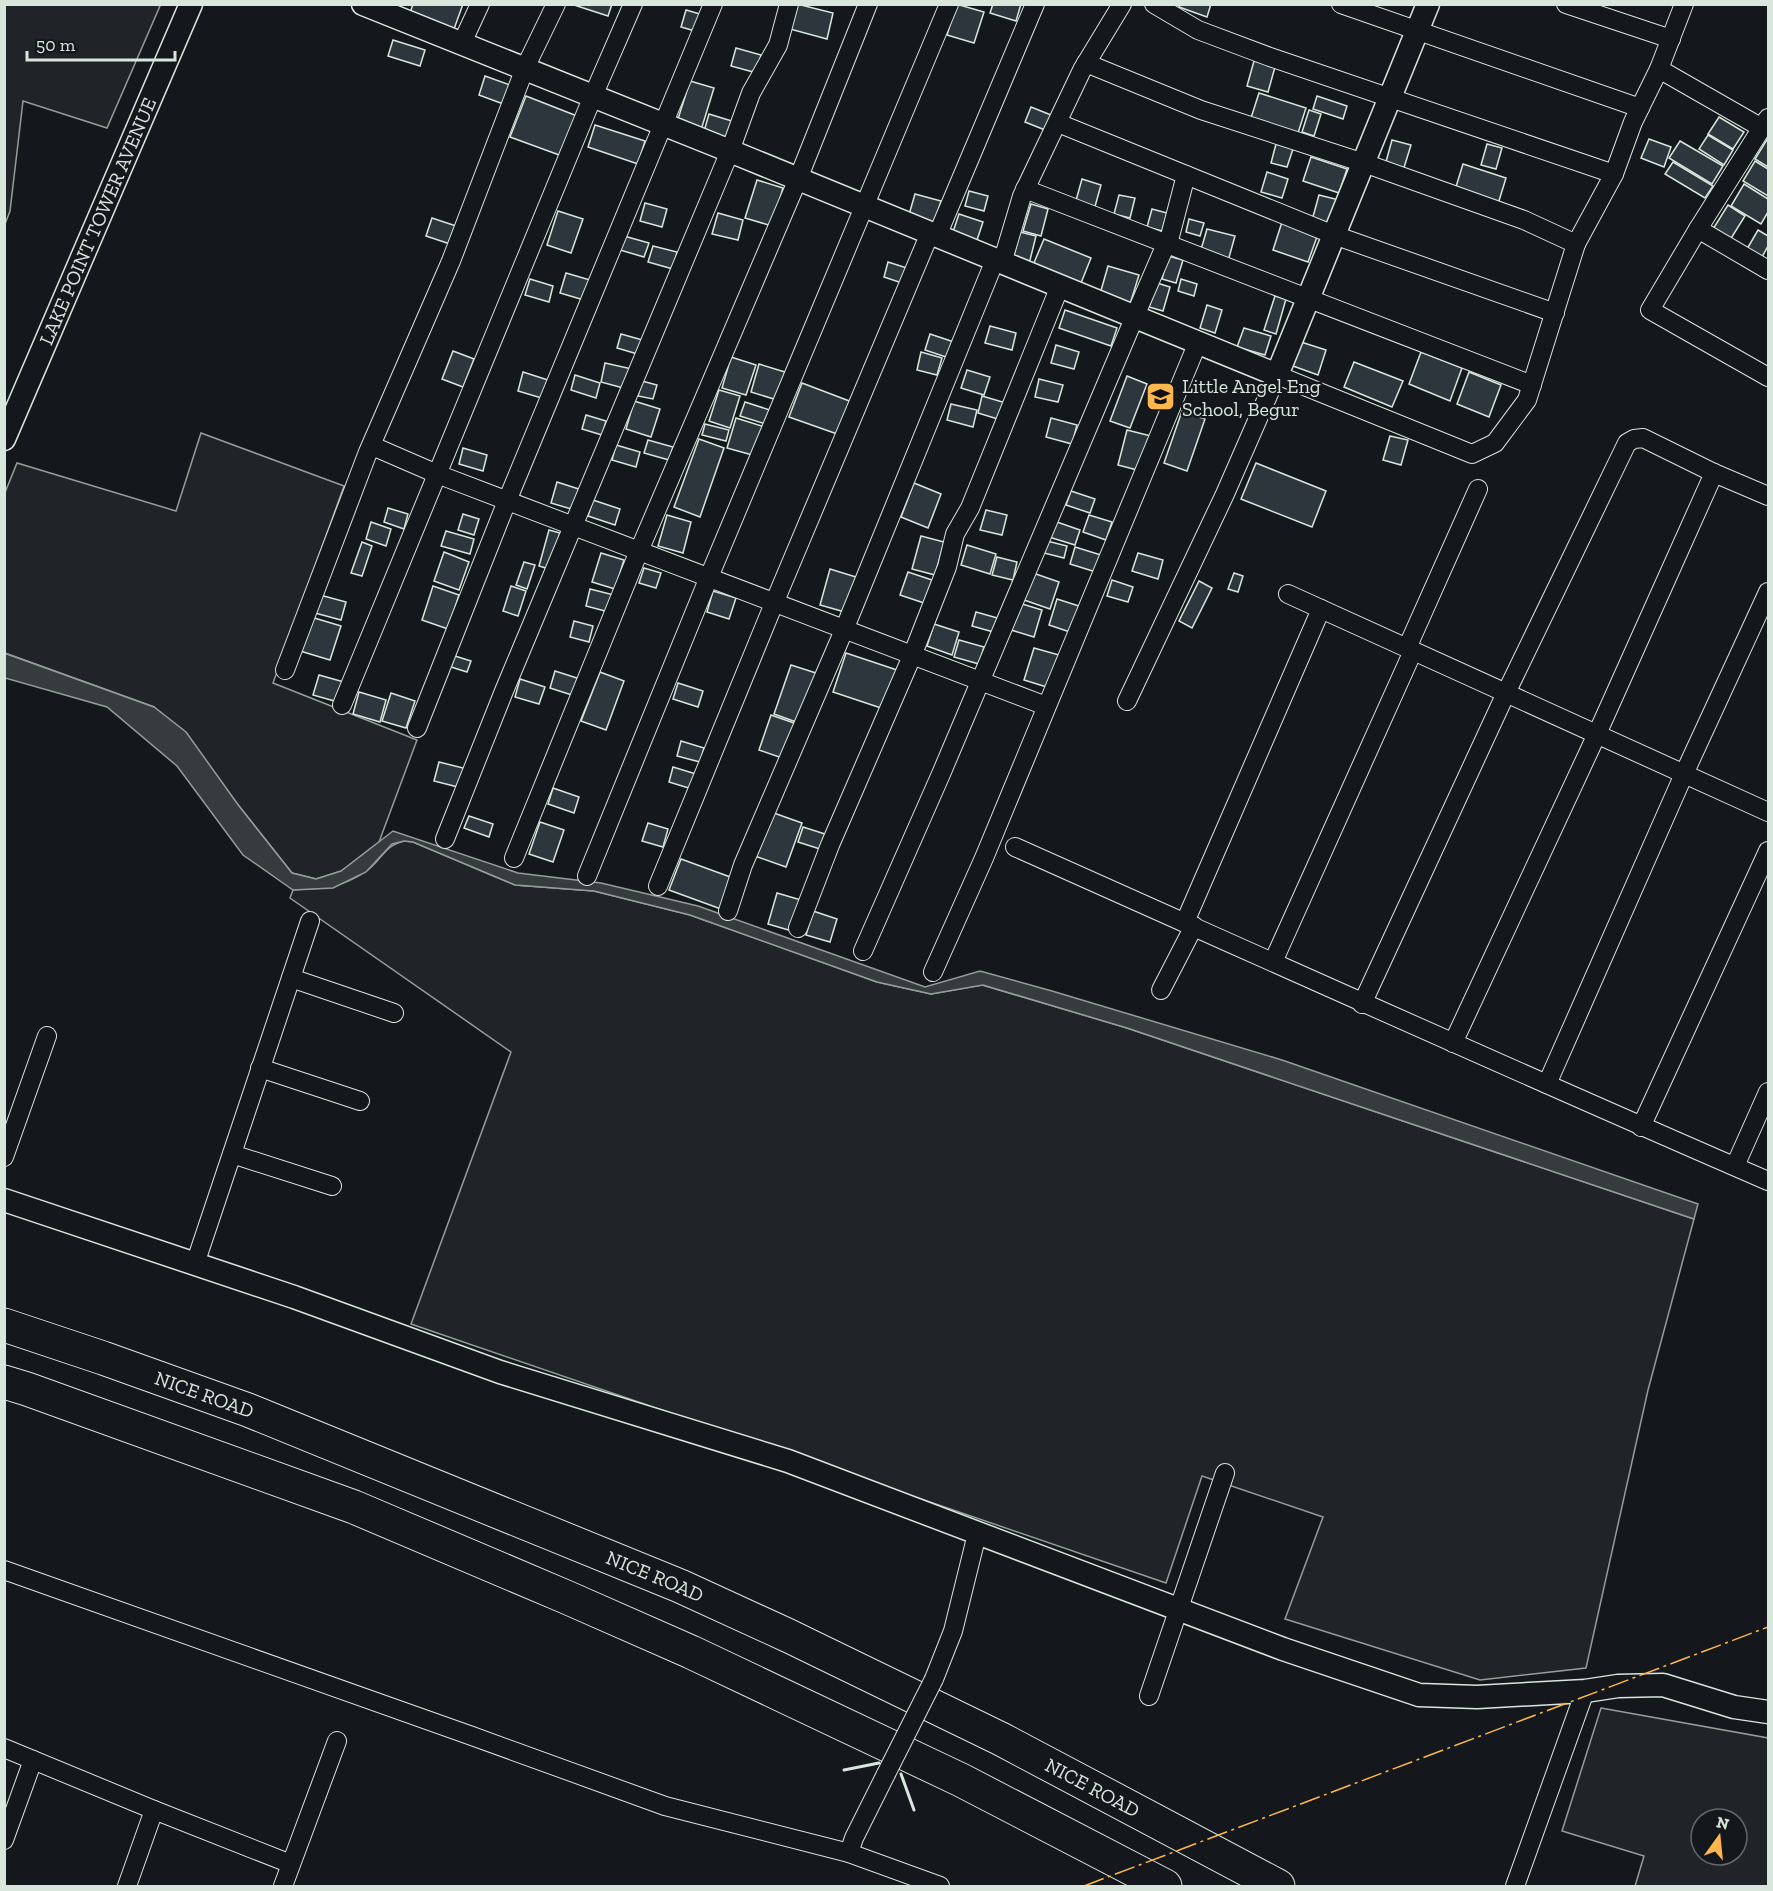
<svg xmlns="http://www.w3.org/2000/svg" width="1773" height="1891" font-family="'Zilla Slab',serif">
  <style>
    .green { fill: #202428; stroke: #939e99; stroke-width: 1.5; fill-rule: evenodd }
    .water { fill: #363b3e; stroke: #939e99; stroke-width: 1.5 }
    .building { fill: #2c363c; stroke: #d8e6dc; stroke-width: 1.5 }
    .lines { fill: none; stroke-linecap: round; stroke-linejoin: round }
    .minor-casing { stroke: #d8e6dc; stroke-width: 20 }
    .tertiary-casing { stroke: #d8e6dc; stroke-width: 25 }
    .motorway-casing { stroke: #d8e6dc; stroke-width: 35 }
    .minor { stroke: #14181c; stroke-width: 18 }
    .tertiary { stroke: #14181c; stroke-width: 22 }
    .motorway { stroke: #14181c; stroke-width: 33 }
    .minor-bridge-casing { stroke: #d8e6dc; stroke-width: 20; stroke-linecap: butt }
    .minor-bridge { stroke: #14181c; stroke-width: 18 }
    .wall { stroke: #d8e6dc; stroke-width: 3 }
    .power { stroke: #ffb74d; stroke-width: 1.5; stroke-dasharray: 21 4.5 3 4.5; stroke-linecap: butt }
    .labels { text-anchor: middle; stroke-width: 4.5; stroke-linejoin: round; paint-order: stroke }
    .street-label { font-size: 20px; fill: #d8e6dc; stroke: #14181c }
    .poi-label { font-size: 20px; fill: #d8e6dc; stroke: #14181c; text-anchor: start }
  </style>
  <rect width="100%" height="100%" fill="#14181c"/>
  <g class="green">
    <polygon points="154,4 160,6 107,128 23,101 10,211 5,224 5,5"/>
    <polygon points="201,433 344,486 273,683 417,740 379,842 342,871 316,879 292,873 239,806 154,707 5,653 4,495 17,463 176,511"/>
    <path d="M404,841L413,842L515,885L594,891L690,915L877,982L931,994L982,985L1127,1028L1694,1219L1648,1390L1586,1668L1480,1680L1285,1619L1323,1517L1202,1476L1166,1583L411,1324L511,1052L290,898L293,890C321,888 340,889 365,872C381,862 383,846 404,841Z"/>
    <path d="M1601,1708L1768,1738V1886H1635L1644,1856L1562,1831ZM1701,1819H1737V1855H1701Z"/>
  </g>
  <polygon class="water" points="4,653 154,707 186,732 239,806 292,873 316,879 341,871 393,831 518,873 601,883 698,906 925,987 980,971 1052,991 1282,1060 1698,1204 1694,1219 1127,1028 983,985 931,994 877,982 690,915 594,891 515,885 413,842 404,841 392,844 366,872 333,888 293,890 243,855 177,766 107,707 5,678"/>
  <g class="building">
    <polygon points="413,4 463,4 454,29 410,13"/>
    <polygon points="571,4 612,4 608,16"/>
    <polygon points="797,4 833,13 827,39 790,29"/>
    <polygon points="956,4 984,12 974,43 947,35"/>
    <polygon points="993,4 1021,4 1016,21 990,13"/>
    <polygon points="1180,4 1211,4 1207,17 1179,7"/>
    <polygon points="686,10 700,14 695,31 681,27"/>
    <polygon points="393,40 425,50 420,66 388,56"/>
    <polygon points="736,48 761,55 757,73 731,66"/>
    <polygon points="1254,61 1275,67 1268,92 1247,86"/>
    <polygon points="485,76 513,86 506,105 479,95"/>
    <polygon points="690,81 714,88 701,130 677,122"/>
    <polygon points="1259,93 1306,108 1297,136 1250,121"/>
    <polygon points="526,96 577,116 562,156 510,137"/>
    <polygon points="1317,96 1347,106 1343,119 1313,109"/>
    <polygon points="1031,107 1051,115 1045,130 1025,122"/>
    <polygon points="1309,110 1321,114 1314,136 1302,132"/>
    <polygon points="709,114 735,122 729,142 703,135"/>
    <polygon points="1719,117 1744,132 1733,149 1708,134"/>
    <polygon points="595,125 645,141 638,164 588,147"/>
    <polygon points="1708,135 1733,150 1724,165 1699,149"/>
    <polygon points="1768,138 1768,167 1755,159"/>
    <polygon points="1649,139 1671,147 1664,167 1641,158"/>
    <polygon points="1392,140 1411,145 1402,174 1384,169"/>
    <polygon points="1680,141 1723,166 1712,184 1669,158"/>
    <polygon points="1276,144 1293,149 1287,167 1271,163"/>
    <polygon points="1487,144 1502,148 1496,169 1481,165"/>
    <polygon points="1311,157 1347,169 1339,193 1303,181"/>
    <polygon points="1755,161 1768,169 1768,196 1743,181"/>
    <polygon points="1673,162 1713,186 1705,198 1665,174"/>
    <polygon points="1463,164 1506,178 1498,204 1455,190"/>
    <polygon points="1267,172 1288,179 1282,198 1261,192"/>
    <polygon points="1082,179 1101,185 1094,210 1075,204"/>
    <polygon points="757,180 783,188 772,226 745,218"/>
    <polygon points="1744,184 1768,199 1768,212 1761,224 1731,206"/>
    <polygon points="969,191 988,196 984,211 965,206"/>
    <polygon points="915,194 941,201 934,225 908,218"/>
    <polygon points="1119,195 1135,198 1130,218 1114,214"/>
    <polygon points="1319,195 1339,200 1331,229 1311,224"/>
    <polygon points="645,203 667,209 662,227 640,221"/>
    <polygon points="1031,204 1048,209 1041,236 1023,231"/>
    <polygon points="1728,205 1745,216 1730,240 1713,229"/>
    <polygon points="1152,209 1167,213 1162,231 1147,227"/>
    <polygon points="558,211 583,219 571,253 547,245"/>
    <polygon points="718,213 743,220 738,240 712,234"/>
    <polygon points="959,214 983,222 976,243 952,235"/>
    <polygon points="432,218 459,227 453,245 426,236"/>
    <polygon points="1189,219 1204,223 1200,236 1186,232"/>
    <polygon points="1282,222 1318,234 1308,262 1273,250"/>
    <polygon points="1207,229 1235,236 1228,261 1200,253"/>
    <polygon points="1758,230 1768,236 1768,246 1762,257 1747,249"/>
    <polygon points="1020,232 1036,236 1029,264 1013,259"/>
    <polygon points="624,236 649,243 644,257 620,250"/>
    <polygon points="1044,239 1091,258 1081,283 1033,265"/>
    <polygon points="653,246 677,252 673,269 648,262"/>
    <polygon points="1168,256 1183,260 1176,283 1162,279"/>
    <polygon points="888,262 913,270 908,285 884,277"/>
    <polygon points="1108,266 1139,275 1130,304 1100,294"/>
    <polygon points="566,273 590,280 584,300 560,293"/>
    <polygon points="530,279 553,286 549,302 525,295"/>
    <polygon points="1181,279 1197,284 1194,296 1178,291"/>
    <polygon points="1157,283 1170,287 1163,311 1149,307"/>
    <polygon points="1275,296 1286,299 1276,334 1264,330"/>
    <polygon points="1207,305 1222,310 1215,333 1200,328"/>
    <polygon points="1065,310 1117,328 1111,346 1059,328"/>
    <polygon points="990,326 1016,333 1012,350 985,343"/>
    <polygon points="1244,328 1271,336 1265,355 1237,347"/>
    <polygon points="621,334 646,341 641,355 617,348"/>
    <polygon points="930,334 957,343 952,359 925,350"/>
    <polygon points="1301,342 1326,350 1318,375 1293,366"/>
    <polygon points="1056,345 1079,352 1074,369 1051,363"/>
    <polygon points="453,351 474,359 463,387 442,379"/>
    <polygon points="921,352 942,358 937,375 917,370"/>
    <polygon points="1421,352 1462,368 1450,401 1409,384"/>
    <polygon points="731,357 756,365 746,395 722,388"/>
    <polygon points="1354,362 1403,381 1392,407 1344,387"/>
    <polygon points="605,363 632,369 627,389 601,382"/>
    <polygon points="759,364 785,372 777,400 751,392"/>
    <polygon points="967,370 990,377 984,395 961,388"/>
    <polygon points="523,372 551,381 545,399 518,391"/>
    <polygon points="1469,372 1501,385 1489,417 1457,404"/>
    <polygon points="575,375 600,383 596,398 571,390"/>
    <polygon points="1127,376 1147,384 1130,428 1110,421"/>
    <polygon points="1039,379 1063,385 1058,402 1035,397"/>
    <polygon points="642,381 657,385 653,399 638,396"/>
    <polygon points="802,383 852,402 840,435 789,417"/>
    <polygon points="719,390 740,396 730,428 709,421"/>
    <polygon points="982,396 1006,403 1001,420 978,413"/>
    <polygon points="634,401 660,409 651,437 626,429"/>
    <polygon points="745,402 773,411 769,425 740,416"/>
    <polygon points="951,404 977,410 973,427 947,420"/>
    <polygon points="1182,411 1205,419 1187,471 1164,463"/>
    <polygon points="586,415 606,421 602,435 582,429"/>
    <polygon points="736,418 765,427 756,456 727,448"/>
    <polygon points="1051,418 1077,425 1072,444 1046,437"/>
    <polygon points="705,424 729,430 726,441 702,435"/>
    <polygon points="1127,430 1151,436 1141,471 1118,465"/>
    <polygon points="1390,436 1408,440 1401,465 1383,460"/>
    <polygon points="699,439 724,448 700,517 674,507"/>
    <polygon points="648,440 673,447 669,460 644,453"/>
    <polygon points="616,445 640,452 636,467 612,460"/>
    <polygon points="463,448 487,455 483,471 459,464"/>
    <polygon points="1256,463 1326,491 1312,527 1241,499"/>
    <polygon points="557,482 585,491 578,511 551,503"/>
    <polygon points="914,483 941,494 928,528 901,517"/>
    <polygon points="1071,491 1095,499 1090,513 1066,505"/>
    <polygon points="593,500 620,509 615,525 588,516"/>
    <polygon points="388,508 408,514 404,529 384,522"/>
    <polygon points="986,510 1007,515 1002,535 980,530"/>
    <polygon points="463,514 479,519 474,535 458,530"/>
    <polygon points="667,515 691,522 683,553 658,546"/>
    <polygon points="1089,515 1112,522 1106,540 1083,532"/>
    <polygon points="1054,521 1080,530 1075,545 1049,537"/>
    <polygon points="371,522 391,529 386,546 366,539"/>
    <polygon points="549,530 560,533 549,569 539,566"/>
    <polygon points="446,531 474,539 470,554 441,546"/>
    <polygon points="921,536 944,542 935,575 912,569"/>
    <polygon points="1047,541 1067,546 1064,558 1044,553"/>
    <polygon points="362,542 372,546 362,576 351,573"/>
    <polygon points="967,545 996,554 990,574 961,565"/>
    <polygon points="1075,547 1101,555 1096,572 1070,564"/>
    <polygon points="444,552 469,562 459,590 434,581"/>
    <polygon points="601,553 624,560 615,589 592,582"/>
    <polygon points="1138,553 1163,560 1158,579 1132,571"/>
    <polygon points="997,557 1017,562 1013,580 992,575"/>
    <polygon points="524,562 535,565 527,589 516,585"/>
    <polygon points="644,568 661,573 656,588 639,583"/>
    <polygon points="830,569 856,577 845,612 820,605"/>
    <polygon points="908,572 932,580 924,603 900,595"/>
    <polygon points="1033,573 1059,582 1050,609 1024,600"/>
    <polygon points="1234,573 1243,576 1238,592 1228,589"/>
    <polygon points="1112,580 1133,587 1128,602 1107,596"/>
    <polygon points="1199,581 1212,588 1192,628 1179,621"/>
    <polygon points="433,586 459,595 448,629 422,620"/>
    <polygon points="511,586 526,591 518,616 503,611"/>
    <polygon points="590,589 614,595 609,612 586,606"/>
    <polygon points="713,591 736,598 729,619 707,612"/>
    <polygon points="320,595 346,602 341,620 315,613"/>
    <polygon points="1057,599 1082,607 1073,633 1049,625"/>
    <polygon points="1019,603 1042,610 1034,637 1011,630"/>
    <polygon points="976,612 1001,619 997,633 972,626"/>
    <polygon points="311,617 341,626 330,660 300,651"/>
    <polygon points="574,621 593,626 589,642 570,637"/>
    <polygon points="934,624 959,632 952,655 927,646"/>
    <polygon points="959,640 984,647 979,664 954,657"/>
    <polygon points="1034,648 1059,655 1050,688 1024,680"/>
    <polygon points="846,653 900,671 887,710 833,692"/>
    <polygon points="455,656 471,661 467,672 451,667"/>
    <polygon points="791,665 816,673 799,723 774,714"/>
    <polygon points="555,671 580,679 575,696 550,688"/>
    <polygon points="600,672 624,681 606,730 581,721"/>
    <polygon points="319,675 344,682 338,702 313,695"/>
    <polygon points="520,679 545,687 539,704 515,697"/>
    <polygon points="678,683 703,691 698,707 673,699"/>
    <polygon points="359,692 386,700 380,722 353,714"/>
    <polygon points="391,693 415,701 406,728 382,721"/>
    <polygon points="771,715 797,724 785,759 759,750"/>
    <polygon points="681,741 704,748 700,762 677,756"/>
    <polygon points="439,762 467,769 462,788 434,781"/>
    <polygon points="673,767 696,774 692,789 669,782"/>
    <polygon points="553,788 579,797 574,813 548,804"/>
    <polygon points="771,812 802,823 786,867 755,856"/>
    <polygon points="469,816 493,824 489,837 464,828"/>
    <polygon points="540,822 564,830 553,862 529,854"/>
    <polygon points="648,823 668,829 663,847 642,841"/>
    <polygon points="803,827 825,834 820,849 798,842"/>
    <polygon points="681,859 733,878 721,909 669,890"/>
    <polygon points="777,893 801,900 792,931 768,924"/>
    <polygon points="813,911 837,919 830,942 806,935"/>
  </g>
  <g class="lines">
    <defs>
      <g id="minor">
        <polyline points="1154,4 1198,30 1270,57 1614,174"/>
        <polyline points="1341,4 1640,108"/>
        <polyline points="1566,4 1671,39"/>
        <polyline points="462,43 480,4"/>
        <polyline points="1086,63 1201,110 1364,163 1524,220 1576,244"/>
        <polyline points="1659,69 1762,128"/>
        <polyline points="1768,118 1698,229 1650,310 1768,377"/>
        <polyline points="1058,123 1334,235 1555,313"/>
        <polyline points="1025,189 1532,385"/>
        <polyline points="1698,229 1768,270"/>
        <polyline points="937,236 1035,4"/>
        <polyline points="1002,263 1022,196 1082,70 1122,4"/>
        <polyline points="371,449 377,448 437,474 1046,706"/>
        <polyline points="1288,594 1768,812"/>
        <polyline points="1407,648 1478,489"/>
        <polyline points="285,670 368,452 451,261 525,68 556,4"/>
        <polyline points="1127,701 1225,494 1277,375 1472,454 1495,443 1527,400 1576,244 1614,174 1633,122 1659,69 1684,4"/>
        <polyline points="342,705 593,96 633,4"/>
        <polyline points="417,728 507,501 713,4"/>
        <polyline points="445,839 504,691 730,151 751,93 778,45 789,4"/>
        <path d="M1015,847C1266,959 1516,1072 1768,1181"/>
        <polyline points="514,858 639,551 798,179 868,4"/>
        <polyline points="587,876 709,577 949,4"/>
        <polyline points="658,886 775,601 930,233"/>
        <polyline points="728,911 743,865 844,630 995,260"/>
        <polyline points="1185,922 1321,609"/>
        <polyline points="798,928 830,845 912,656 947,567 955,534 970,508 1060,286"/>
        <polyline points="863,951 941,774 1135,316 1166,244 1168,244 1186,175"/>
        <polyline points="1273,962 1413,651"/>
        <polyline points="933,972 984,858 1198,342"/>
        <polyline points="291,978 394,1013"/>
        <polyline points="1161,990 1194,926"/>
        <polyline points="1362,1004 1506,693 1627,443 1634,439 1643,438 1714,473 1768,496"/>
        <polyline points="1453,1043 1597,734 1714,473"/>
        <polyline points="260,1068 360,1101"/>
        <polyline points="1547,1084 1684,774 1768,592"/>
        <polyline points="1641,1127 1768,851"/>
        <polyline points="232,1154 332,1186"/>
        <polyline points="4,1157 47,1036"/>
        <polyline points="1735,1166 1768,1092"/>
        <polyline points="195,1264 310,921"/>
        <polyline points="4,1570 472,1736 665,1806 849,1853 940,1886"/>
        <polyline points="934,1679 953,1631 977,1534"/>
        <polyline points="1149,1696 1225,1473"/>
        <polyline points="4,1748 154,1810 291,1864"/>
        <polyline points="4,1840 33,1760"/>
        <polyline points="849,1853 854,1838 886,1774"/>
        <polyline points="127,1886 154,1810"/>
        <polyline points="283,1886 337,1741"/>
        <polyline points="1515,1886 1585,1691"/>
      </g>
      <g id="tertiary">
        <polyline points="363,4 730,151 1277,375 1428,4"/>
        <path id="s1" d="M4,439L191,4"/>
        <polyline points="4,1200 294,1297 500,1372 788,1461 1283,1649 1419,1695 1477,1697 1585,1691 1618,1686 1663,1685 1734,1707 1768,1712"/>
      </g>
      <g id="motorway">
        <path id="s2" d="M4,1325L103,1358L248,1410L680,1586L789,1636L1001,1739L1278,1886"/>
        <polyline points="4,1382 27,1389 354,1507 566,1597 691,1652 961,1780 1165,1886"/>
      </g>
    </defs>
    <use href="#minor" class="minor-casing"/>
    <use href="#tertiary" class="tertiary-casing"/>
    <use href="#motorway" class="motorway-casing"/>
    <use href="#minor" class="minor"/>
    <use href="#tertiary" class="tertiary"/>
    <use href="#motorway" class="motorway"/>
    <defs>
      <polyline id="minor-bridge" points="886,1774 934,1679"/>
    </defs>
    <use href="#minor-bridge" class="minor-bridge-casing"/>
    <use href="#minor-bridge" class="minor-bridge"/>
    <g class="wall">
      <polyline points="844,1770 879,1763"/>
      <polyline points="901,1774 914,1810"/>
    </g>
    <polyline class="power" points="1084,1886 1768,1627"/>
  </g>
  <defs>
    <symbol id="school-square" viewBox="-11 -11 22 22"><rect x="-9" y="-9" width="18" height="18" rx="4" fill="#ffb74d" stroke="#14181c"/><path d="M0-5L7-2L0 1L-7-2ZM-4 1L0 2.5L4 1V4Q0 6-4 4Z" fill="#111"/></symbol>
  </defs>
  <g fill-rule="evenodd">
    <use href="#school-square" x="1144" y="380" width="33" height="33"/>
  </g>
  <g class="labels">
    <g class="street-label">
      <text dy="7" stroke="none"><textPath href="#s1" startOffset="237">LAKE POINT TOWER AVENUE</textPath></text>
      <text dy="7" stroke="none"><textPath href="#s2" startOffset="212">NICE ROAD</textPath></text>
      <text dy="7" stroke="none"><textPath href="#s2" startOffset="698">NICE ROAD</textPath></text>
      <text dy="7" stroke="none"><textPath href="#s2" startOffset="1184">NICE ROAD</textPath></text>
    </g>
    <g class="poi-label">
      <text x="1182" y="393">Little Angel Eng<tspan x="1182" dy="23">School, Begur</tspan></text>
    </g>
  </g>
  <rect width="1773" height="1891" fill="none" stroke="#d8e6dc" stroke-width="12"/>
  <g transform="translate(1719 1837) rotate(15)"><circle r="28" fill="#14181c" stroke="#626a69" stroke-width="1.5"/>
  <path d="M0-4.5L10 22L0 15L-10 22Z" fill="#ffb74d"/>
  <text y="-9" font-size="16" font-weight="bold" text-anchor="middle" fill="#d8e6dc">N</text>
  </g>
  <path d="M27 51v9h148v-9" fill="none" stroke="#d8e6dc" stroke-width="3"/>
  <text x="36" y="51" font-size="18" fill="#d8e6dc" stroke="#14181c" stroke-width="4.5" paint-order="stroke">50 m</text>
</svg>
